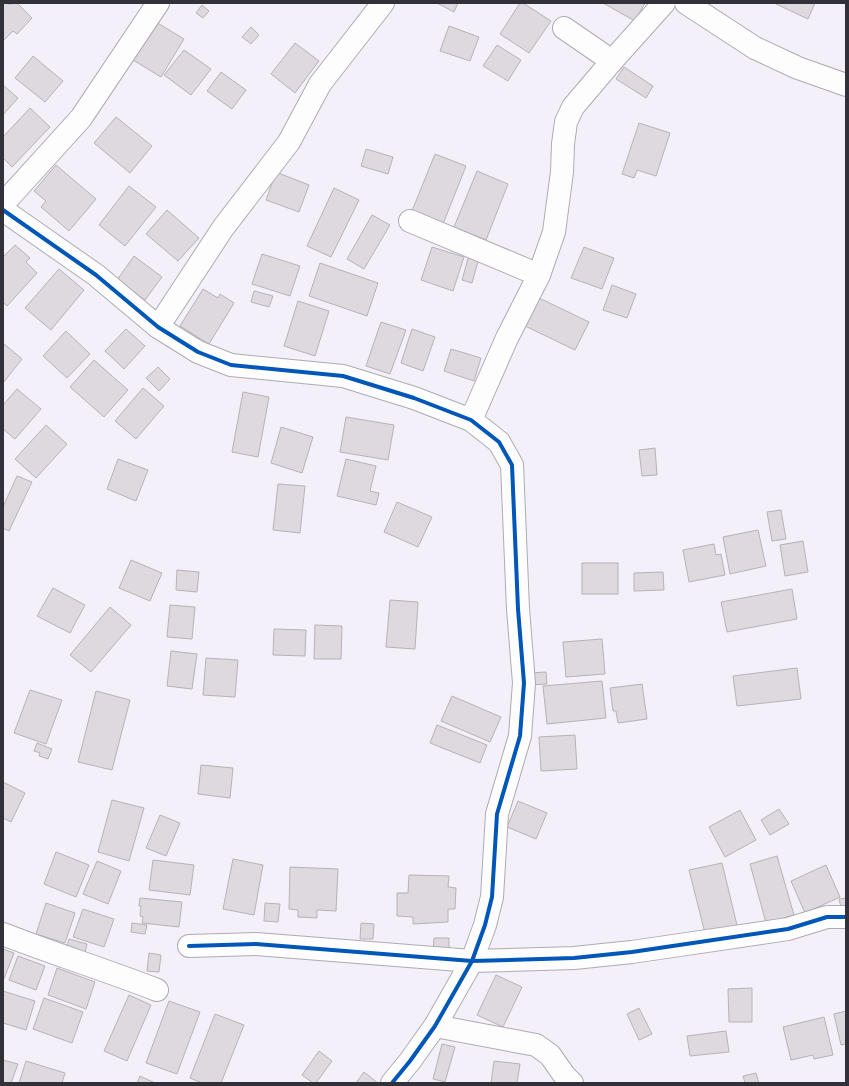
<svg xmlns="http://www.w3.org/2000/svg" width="849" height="1086" font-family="Spectral,serif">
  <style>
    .building { fill: #ded9df; stroke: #b8b2b8 }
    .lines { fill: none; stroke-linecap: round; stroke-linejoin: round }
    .minor-casing { stroke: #aeabb3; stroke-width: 24 }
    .minor { stroke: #fdfdfe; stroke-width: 22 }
    .cycleway-casing { stroke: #fff; stroke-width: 6 }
    .cycleway { stroke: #0057b8; stroke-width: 4 }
  </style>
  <rect width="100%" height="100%" fill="#f3f0f9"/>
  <g class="building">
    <polygon points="3,3 10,4 17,3 32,18 17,34 13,31 3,41"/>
    <polygon points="437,3 458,3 454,12"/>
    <polygon points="520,3 523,3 551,21 529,53 500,34"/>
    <polygon points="603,3 645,3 635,21"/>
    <polygon points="777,3 815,3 808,19 776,4"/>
    <polygon points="202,5 209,11 203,18 196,13"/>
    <polygon points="156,22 184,39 161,77 133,60"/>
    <polygon points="449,26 479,37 470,61 440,51"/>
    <polygon points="251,27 259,35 251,44 242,37"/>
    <polygon points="295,43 319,61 295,93 271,74"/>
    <polygon points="497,45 521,60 508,81 483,66"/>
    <polygon points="184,50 211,69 191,95 164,75"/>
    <polygon points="33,56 63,81 45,102 15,78"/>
    <polygon points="624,67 653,86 646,98 616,79"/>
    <polygon points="221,72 246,90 232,109 207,91"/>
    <polygon points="3,85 18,98 3,115"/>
    <polygon points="30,108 50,127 12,167 3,158 3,137"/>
    <polygon points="116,117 152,146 130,173 94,143"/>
    <polygon points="639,123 670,133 656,176 637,170 634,178 622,174"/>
    <polygon points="366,149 393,157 388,174 361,166"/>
    <polygon points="435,154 466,166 443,224 412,211"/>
    <polygon points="56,165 96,199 69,231 41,207 46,201 34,191"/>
    <polygon points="477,171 508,184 486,240 454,227"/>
    <polygon points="276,172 309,185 299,212 266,200"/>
    <polygon points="129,186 156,207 125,246 99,225"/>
    <polygon points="334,188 359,200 331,257 307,246"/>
    <polygon points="167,210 199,238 178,261 146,234"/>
    <polygon points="372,215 390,225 364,269 347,259"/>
    <polygon points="15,245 30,258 26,262 37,273 7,306 3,302 3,257"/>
    <polygon points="432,247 464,257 453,291 421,280"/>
    <polygon points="584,247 614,258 602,289 571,278"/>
    <polygon points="262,254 300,266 290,296 252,284"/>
    <polygon points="469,255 479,258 472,283 462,280"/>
    <polygon points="134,256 162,277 145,300 117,280"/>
    <polygon points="320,263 378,283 367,316 309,296"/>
    <polygon points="59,269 84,290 51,330 25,308"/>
    <polygon points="612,285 636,294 627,318 603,310"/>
    <polygon points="203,289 218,298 220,294 234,303 209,344 180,326"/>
    <polygon points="254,291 273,296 269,307 251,302"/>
    <polygon points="537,297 589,322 575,350 523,325"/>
    <polygon points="298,301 329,311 315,356 284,346"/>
    <polygon points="381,322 406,330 390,374 366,366"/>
    <polygon points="126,329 145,346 124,369 105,351"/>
    <polygon points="412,329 435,337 423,371 401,363"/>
    <polygon points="66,331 90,354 67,378 43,356"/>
    <polygon points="3,343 22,359 3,383"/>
    <polygon points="451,349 481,358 474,381 444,371"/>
    <polygon points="94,360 128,390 104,417 70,387"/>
    <polygon points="158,367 170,379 159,391 146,378"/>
    <polygon points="143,388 164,406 136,439 115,421"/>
    <polygon points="17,389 41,409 15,439 3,429 3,405"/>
    <polygon points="243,392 269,397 258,457 232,452"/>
    <polygon points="346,417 394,425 388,460 340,452"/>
    <polygon points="46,425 67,444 36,478 15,459"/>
    <polygon points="281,427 313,437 302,473 271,463"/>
    <polygon points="655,448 657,475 642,476 639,450"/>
    <polygon points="118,459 148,470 136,501 107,489"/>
    <polygon points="346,459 376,466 370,491 379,493 376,505 337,496"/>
    <polygon points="17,476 32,482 9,531 3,528 3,507"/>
    <polygon points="278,484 305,486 300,533 273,530"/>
    <polygon points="397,502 432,517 418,547 384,532"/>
    <polygon points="781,510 786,539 772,541 767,512"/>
    <polygon points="758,530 766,566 730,574 723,537"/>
    <polygon points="803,541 808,572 785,576 780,545"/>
    <polygon points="714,544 716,555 721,554 725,575 689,582 683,550"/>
    <polygon points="131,560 162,573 150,601 119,588"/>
    <rect x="582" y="563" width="36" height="31"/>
    <polygon points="177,570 199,572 197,592 176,590"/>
    <polygon points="663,572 664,590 634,591 634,573"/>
    <polygon points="53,588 85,605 70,633 37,616"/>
    <polygon points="792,589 797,619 727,632 721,602"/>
    <polygon points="390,600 418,602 415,649 386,647"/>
    <polygon points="170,605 195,607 192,639 167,637"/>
    <polygon points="110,607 131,625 91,672 70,655"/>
    <polygon points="315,625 342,626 341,659 314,659"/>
    <polygon points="274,629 306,630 305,656 273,655"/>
    <polygon points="602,639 605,674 566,677 563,642"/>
    <polygon points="171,651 197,654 192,689 167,686"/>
    <polygon points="206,658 238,660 235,697 203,695"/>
    <polygon points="797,668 801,699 737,706 733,676"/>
    <polygon points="546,672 547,684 530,685 530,673"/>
    <polygon points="602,681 606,718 547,724 543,686"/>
    <polygon points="642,684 647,719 618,723 616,711 613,711 610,688"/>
    <polygon points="30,690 62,700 46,744 14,733"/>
    <polygon points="96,691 130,700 112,770 78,762"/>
    <polygon points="452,696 501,717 490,742 441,721"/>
    <polygon points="437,725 487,745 480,763 430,743"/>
    <polygon points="575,735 577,769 541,771 539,737"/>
    <polygon points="37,743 52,749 48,759 39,756 40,753 34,751"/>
    <polygon points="201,765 233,768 230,798 198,794"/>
    <polygon points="3,782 25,793 11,822 3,818"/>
    <polygon points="112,800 144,808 129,861 98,852"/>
    <polygon points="518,801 547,813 536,839 507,827"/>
    <polygon points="779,809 789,824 770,835 761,820"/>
    <polygon points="740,810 756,840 725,857 709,827"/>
    <polygon points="160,815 180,823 166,856 146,848"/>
    <polygon points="56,852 89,865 76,897 44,884"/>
    <polygon points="777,856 794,915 766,923 750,864"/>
    <polygon points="233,859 263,865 254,915 223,909"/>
    <polygon points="153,860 194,865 190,895 149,890"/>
    <polygon points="97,861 121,871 108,904 83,894"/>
    <polygon points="722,863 737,925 705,933 689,870"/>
    <polygon points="826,865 840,897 805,913 791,881"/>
    <polygon points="290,867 338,869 336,911 317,910 317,918 298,917 298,910 289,909"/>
    <polygon points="409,875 449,876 448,887 456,888 455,909 448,909 448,922 413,924 413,917 397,916 397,893 408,893"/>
    <polygon points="140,898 182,902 179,927 142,923 143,917 140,916 141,906 139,906"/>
    <polygon points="846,898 846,910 842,911 839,899"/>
    <polygon points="46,903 75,913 65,943 36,934"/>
    <polygon points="265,903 280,904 278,922 264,921"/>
    <polygon points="83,909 114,919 104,947 73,937"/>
    <polygon points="132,923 147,925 145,934 131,932"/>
    <polygon points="361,923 374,924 373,939 360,939"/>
    <polygon points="434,938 449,938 449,951 433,951"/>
    <polygon points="69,939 87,944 84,957 65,953"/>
    <polygon points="3,949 14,953 3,981"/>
    <polygon points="149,953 161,955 159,972 147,971"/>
    <polygon points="18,956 45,966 36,990 9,980"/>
    <polygon points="57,968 95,982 86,1009 48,995"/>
    <polygon points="496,975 522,987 503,1027 477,1015"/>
    <polygon points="752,988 752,1022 729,1022 728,989"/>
    <polygon points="3,991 35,1001 26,1030 3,1023"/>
    <polygon points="129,995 151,1005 127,1061 104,1051"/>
    <polygon points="44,998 83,1012 72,1043 33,1029"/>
    <polygon points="169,1001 200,1012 177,1074 146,1063"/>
    <polygon points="639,1008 652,1034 639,1040 627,1014"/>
    <polygon points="846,1011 846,1044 841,1045 834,1014"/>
    <polygon points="215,1014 244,1025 221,1083 202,1083 190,1078"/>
    <polygon points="824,1017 833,1055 814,1059 813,1055 791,1060 783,1027"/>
    <polygon points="726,1031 729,1052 690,1056 687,1036"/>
    <polygon points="442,1044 455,1047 445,1082 433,1079"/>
    <polygon points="319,1051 332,1061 316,1083 313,1083 302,1075"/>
    <polygon points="3,1060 18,1064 11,1083 3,1083"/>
    <polygon points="26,1061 65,1073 62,1083 19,1083"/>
    <polygon points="494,1061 520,1064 517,1083 491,1083"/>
    <polygon points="364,1072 378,1083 356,1083"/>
    <polygon points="756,1073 759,1083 745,1083 743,1076"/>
    <polygon points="140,1076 155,1083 137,1083"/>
  </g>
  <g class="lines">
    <defs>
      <g id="minor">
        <polyline points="686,3 755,48 798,68 846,85"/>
        <polyline points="564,28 612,61"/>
        <polyline points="3,204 81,118 158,3"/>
        <polyline points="3,210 96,275 158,327 198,352 231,365 343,376 414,398 471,420 499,442 512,465 518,609 524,683 520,736 497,814 492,897 485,925 472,961 435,1026 410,1061 392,1083"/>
        <polyline points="410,221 539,275"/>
        <polyline points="158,327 223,228 289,142 320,84 383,3"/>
        <polyline points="471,420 507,338 539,275 554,232 562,172 563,144 566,122 573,107 612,61 664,3"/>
        <path d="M3,934C54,954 106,970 157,990"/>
        <polyline points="189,946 256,944 472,961 574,958 632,952 788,929 827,917 846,917"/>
        <polyline points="435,1026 536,1045 550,1055 564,1075 572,1083"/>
      </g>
    </defs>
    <use href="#minor" class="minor-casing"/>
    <use href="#minor" class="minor"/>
    <defs>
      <g id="cycleway">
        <polyline points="3,210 96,275 158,327 198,352 231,365 343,376 414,398 471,420 499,442 512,465 518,609 524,683 520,736 497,814 492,897 485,925 472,961 435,1026 410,1061 392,1083"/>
        <polyline points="189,946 256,944 472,961 574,958 632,952 788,929 827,917 846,917"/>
      </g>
    </defs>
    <use href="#cycleway" class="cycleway-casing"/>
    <use href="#cycleway" class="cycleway"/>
  </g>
  <rect width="849" height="1086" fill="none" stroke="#323038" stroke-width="8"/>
</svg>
